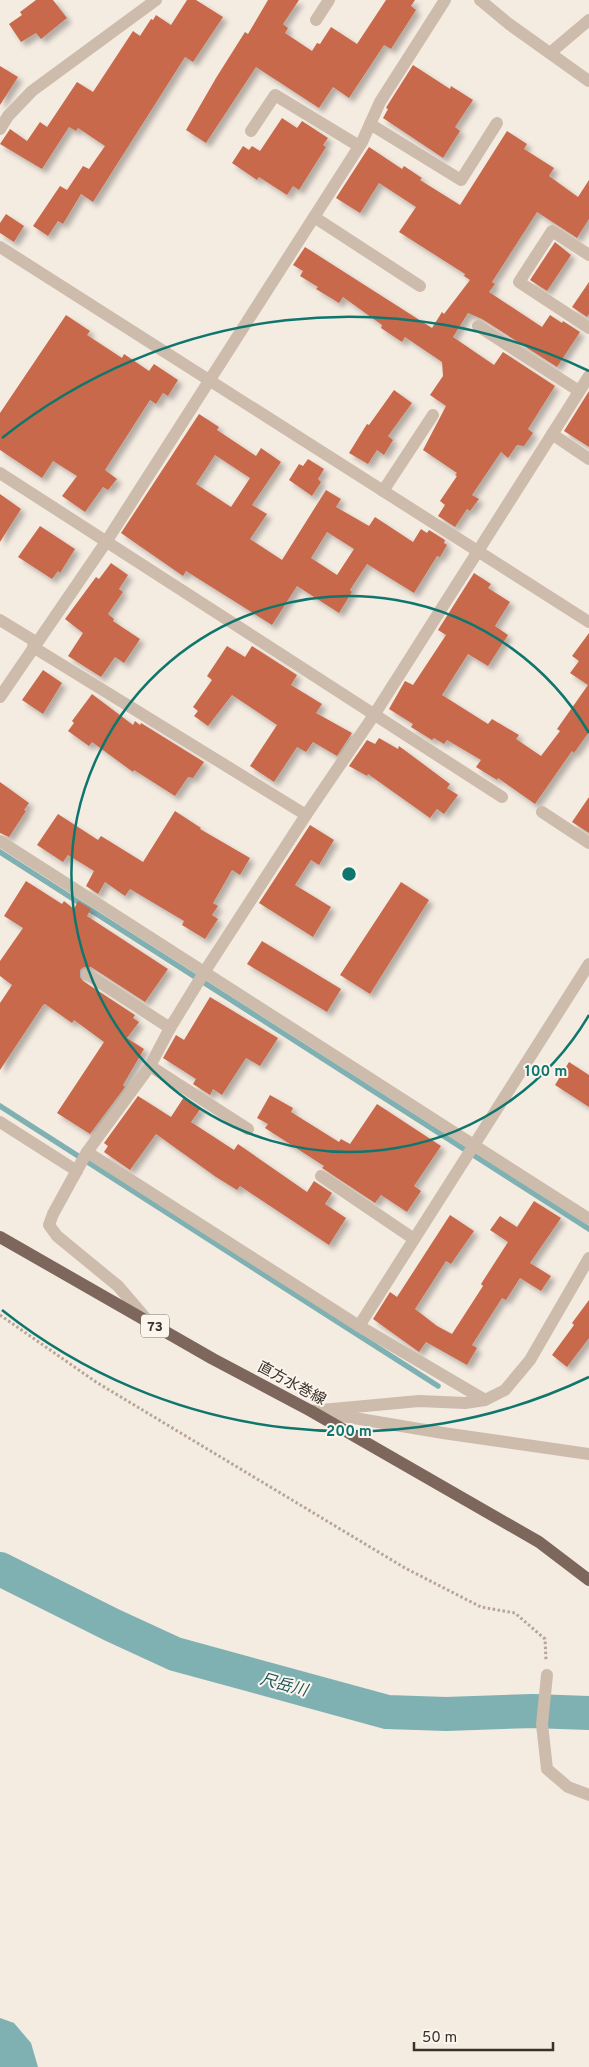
<svg xmlns="http://www.w3.org/2000/svg" width="589" height="2067" font-family="Overpass,'Noto Sans JP',sans-serif">
  <style>
    .water { fill: #7fb0b2 }
    .lines { fill: none; stroke-linecap: round; stroke-linejoin: round }
    .stream { stroke: #7fb0b2; stroke-width: 5.5 }
    .river { stroke: #7fb0b2; stroke-width: 34 }
    .building { fill: #c8694b; fill-rule: evenodd; filter: url(#shadow) }
    .path { stroke: #b9a596; stroke-width: 3; stroke-dasharray: 2.5 2.5; stroke-linecap: butt }
    .minor { stroke: #cdbbac; stroke-width: 12 }
    .major { stroke: #7d675c; stroke-width: 12 }
    .ring { fill: none; stroke: #0f766e; stroke-width: 2.5 }
    .labels { text-anchor: middle; stroke-width: 4; stroke-linejoin: round; paint-order: stroke }
    .shield { fill: #fbf5ee; stroke: #756b66; stroke-width: 1 }
    .shield-label { font-size: 14px; font-weight: bold; fill: #3b302b }
    .street-label { font-size: 15px; fill: #3b302b; stroke: #fbf5ee }
    .water-label { font-size: 16px; font-style: italic; fill: #1f5a5e; stroke: #fbf5ee }
    .centre { fill: #0f766e; stroke: #fbf5ee; stroke-width: 2.5 }
    .ring-label { font-size: 15px; text-anchor: middle; font-weight: bold; fill: #0f766e; stroke: #fbf5ee; stroke-width: 4; stroke-linejoin: round; paint-order: stroke }
  </style>
  <defs>
    <filter id="shadow"><feDropShadow dx="4.5" dy="4.5" stdDeviation="2.5" flood-color="#0004"/></filter>
  </defs>
  <rect width="100%" height="100%" fill="#f4ebe1"/>
  <polygon class="water" points="0,2018 14,2023 31,2043 38,2067 0,2067"/>
  <g class="lines">
    <g class="stream">
      <polyline points="0,852 589,1229"/>
      <polyline points="0,1106 438,1386"/>
    </g>
    <polyline class="river" points="0,1569 112,1625 175,1654 387,1712 446,1714 533,1711 589,1713"/>
  </g>
  <g class="building">
    <polygon points="36,0 53,0 67,18 41,39 36,33 21,42 9,24 22,15 20,12"/>
    <polygon points="187,0 196,0 223,17 193,62 185,57 93,202 81,194 63,224 58,221 48,236 33,226 60,186 67,190 83,166 89,169 105,146 78,128 76,131 69,127 42,169 0,144 10,129 27,141 40,122 47,127 77,82 93,92 133,31 140,36 151,19 153,20 156,15 171,25"/>
    <polygon points="268,0 299,0 283,24 288,28 285,33 312,51 317,43 320,44 331,27 357,44 386,0 415,0 411,6 416,10 391,49 384,45 349,98 333,87 319,108 256,67 206,143 186,130 216,78 245,32 248,34"/>
    <polygon points="413,65 450,89 451,86 473,100 455,127 460,131 443,158 383,118 388,109 386,108 387,106"/>
    <polygon points="0,66 18,77 0,105"/>
    <polygon points="282,118 297,128 302,121 328,138 323,145 326,147 299,190 293,186 287,195 259,177 257,180 232,163 243,146 249,150 252,146 260,151"/>
    <polygon points="507,131 527,144 524,149 554,168 549,176 578,197 589,180 589,219 577,238 537,212 492,282 495,284 489,292 542,327 550,315 562,323 563,321 580,332 557,367 482,319 468,313 453,337 494,365 503,352 555,386 528,429 533,433 524,446 517,445 508,458 501,452 472,495 479,499 470,511 467,509 455,527 438,516 445,505 440,501 457,476 455,475 457,473 423,450 446,406 430,395 443,376 442,362 405,337 402,342 381,328 382,325 343,297 339,303 316,289 318,287 300,276 303,271 293,265 305,247 432,328 442,312 444,314 470,280 464,276 465,274 399,232 416,207 379,183 360,213 336,198 369,147 402,169 404,166 422,178 420,180 460,205"/>
    <polygon points="6,214 24,226 14,242 0,233 0,223"/>
    <polygon points="555,242 571,255 547,291 530,280"/>
    <polygon points="589,282 589,314 587,317 572,307"/>
    <polygon points="66,315 90,331 87,335 122,358 124,354 149,371 154,364 178,380 168,396 163,393 156,404 150,400 105,470 117,479 108,490 103,487 85,512 62,496 77,476 53,461 42,478 0,450 0,413"/>
    <polygon points="394,390 412,403 388,436 393,440 384,455 377,450 368,464 349,453 367,424 369,425"/>
    <polygon points="589,391 589,447 564,431"/>
    <path d="M199,414L219,427L217,430L256,456L261,448L281,462L252,505L267,514L250,539L282,560L326,490L341,499L336,507L369,526L375,517L413,542L421,529L427,533L429,530L445,540L444,543L447,545L440,557L437,556L414,593L367,564L350,590L352,592L339,613L297,586L272,625L186,571L183,576L121,533ZM215,455L250,478L231,507L196,484ZM327,532L354,549L337,575L311,558Z"/>
    <polygon points="308,459 324,469 318,479 321,482 312,496 289,480 299,464 303,466"/>
    <polygon points="0,494 21,509 0,542"/>
    <polygon points="40,526 75,549 60,573 58,571 52,579 18,557"/>
    <polygon points="111,563 128,575 119,589 123,592 108,614 114,619 113,621 140,639 124,663 115,657 101,677 68,656 83,633 65,619 96,577 99,579"/>
    <polygon points="474,573 491,584 488,588 510,602 495,626 508,635 488,666 468,654 442,695 488,724 492,719 519,735 516,739 541,756 560,731 557,729 588,685 570,673 579,661 572,656 589,633 589,732 574,753 572,751 535,804 498,778 497,780 476,767 481,760 447,740 444,744 434,738 432,740 411,727 413,724 389,709 405,681 413,685 446,635 438,630"/>
    <polygon points="227,646 245,657 252,646 297,675 291,685 322,704 316,713 352,733 337,756 313,742 306,752 297,747 274,782 250,766 277,725 232,695 208,726 194,716 198,711 193,707 212,680 207,676"/>
    <polygon points="43,670 62,683 43,714 22,700"/>
    <polygon points="92,694 133,725 135,721 140,725 141,723 204,762 193,778 188,777 175,796 134,770 133,772 92,742 89,746 68,731 74,723 72,721"/>
    <polygon points="379,738 398,749 399,746 450,784 447,788 458,795 444,814 437,809 430,818 368,774 367,776 349,766 367,740 375,744"/>
    <polygon points="0,782 29,803 24,810 26,811 9,837 0,833"/>
    <polygon points="589,797 589,833 572,822"/>
    <polygon points="175,811 201,828 200,829 250,858 240,875 232,870 213,903 218,906 212,915 218,919 205,939 182,925 184,921 130,889 125,896 105,882 98,894 86,886 94,871 68,855 63,862 37,845 58,814 98,840 101,836 143,862"/>
    <polygon points="310,825 334,840 319,865 311,860 295,885 331,907 313,937 259,903"/>
    <polygon points="26,881 62,904 64,901 74,909 78,901 91,909 87,916 168,969 145,1002 91,967 84,967 80,970 80,977 83,981 135,1015 133,1018 139,1022 127,1038 144,1049 123,1085 125,1087 90,1134 57,1113 104,1042 74,1020 72,1023 45,1004 43,1005 0,1070 0,1003 12,985 0,976 0,961 23,928 4,916"/>
    <polygon points="401,882 429,900 370,994 340,975"/>
    <polygon points="262,941 341,989 327,1012 247,964"/>
    <polygon points="210,997 278,1038 260,1066 246,1058 222,1095 213,1089 210,1095 193,1084 196,1079 163,1058 176,1035 184,1040"/>
    <polygon points="569,1062 589,1075 589,1107 555,1085"/>
    <polygon points="270,1095 293,1108 291,1112 339,1142 341,1139 350,1144 377,1104 441,1146 414,1186 421,1191 407,1212 381,1195 375,1203 322,1168 324,1166 265,1128 268,1124 257,1118"/>
    <polygon points="138,1096 171,1117 184,1097 201,1108 191,1122 234,1150 238,1144 307,1192 314,1181 332,1193 325,1204 346,1218 329,1245 240,1186 237,1190 216,1177 156,1134 130,1170 104,1152 108,1146 104,1143"/>
    <polygon points="534,1201 561,1218 530,1263 551,1276 541,1291 520,1278 506,1300 502,1298 472,1345 477,1348 467,1365 426,1342 419,1352 373,1319 390,1292 397,1297 450,1215 474,1231 451,1264 446,1261 415,1309 437,1326 452,1334 483,1286 481,1284 508,1242 490,1230 500,1216 517,1227"/>
    <polygon points="589,1300 589,1338 567,1367 552,1355 574,1325 572,1323"/>
  </g>
  <g class="lines">
    <polyline class="path" points="0,1315 96,1382 405,1568 481,1607 515,1613 545,1639 546,1660"/>
    <g class="minor">
      <polyline points="480,0 509,24 589,81"/>
      <polyline points="316,20 329,0"/>
      <polyline points="550,53 589,20"/>
      <polyline points="370,124 461,180 497,123"/>
      <polyline points="0,129 8,116 32,91 156,0"/>
      <polyline points="251,131 275,95 359,146"/>
      <polyline points="314,217 420,286"/>
      <polyline points="0,247 589,622"/>
      <polyline points="589,255 552,231 519,282 589,328"/>
      <polyline points="478,326 579,391"/>
      <polyline points="552,434 589,459"/>
      <polyline points="0,473 502,797"/>
      <polyline points="383,491 433,415"/>
      <polyline points="0,620 36,642"/>
      <polyline points="33,647 306,815"/>
      <polyline points="0,697 106,542 362,142 380,102 445,0"/>
      <polyline points="542,812 589,843"/>
      <polyline points="0,841 589,1219"/>
      <polyline points="87,974 170,1028"/>
      <polyline points="150,1066 248,1129"/>
      <polyline points="0,1122 77,1171"/>
      <polyline points="87,1152 359,1326 485,1400"/>
      <polyline points="321,1176 414,1239"/>
      <polyline points="148,1321 118,1286 57,1236 49,1225 53,1214 87,1152 150,1066 170,1028 205,971 306,815 374,715 589,376"/>
      <polyline points="359,1326 589,964"/>
      <polyline points="311,1411 419,1401 465,1403 485,1400 505,1390 530,1360 589,1258"/>
      <polyline points="330,1414 443,1433 589,1454"/>
      <polyline points="547,1675 542,1724 547,1769 568,1787 589,1795"/>
    </g>
    <polyline class="major" points="0,1237 213,1359 311,1411 539,1542 589,1580"/>
  </g>
  <g class="ring">
    <path d="M589 1015A278 278 0 1 1 589 733"/>
    <path d="M589 1377A557 557 0 0 1 2 1310M2 438A557 557 0 0 1 589 371"/>
  </g>
  <g class="labels">
    <rect class="shield" x="141" y="1314.5" width="28" height="23" rx="4"/>
    <g class="shield-label">
      <text x="155" y="1331">73</text>
    </g>
    <g class="street-label">
      <text transform="translate(292 1383) rotate(28)" y="5">直方水巻線</text>
    </g>
    <g class="water-label">
      <text transform="translate(284 1684) rotate(15)" y="6">尺岳川</text>
    </g>
  </g>
  <circle cx="349" cy="874" r="8" class="centre"/>
  <g class="ring-label">
    <text x="546" y="1076">100 m</text>
    <text x="349" y="1436">200 m</text>
  </g>
  <path d="M414 2042v8h139v-8" fill="none" stroke="#3b302b" stroke-width="2.5"/>
  <text x="422" y="2042" font-size="15" fill="#3b302b" stroke="#fbf5ee" stroke-width="4" paint-order="stroke">50 m</text>
</svg>
